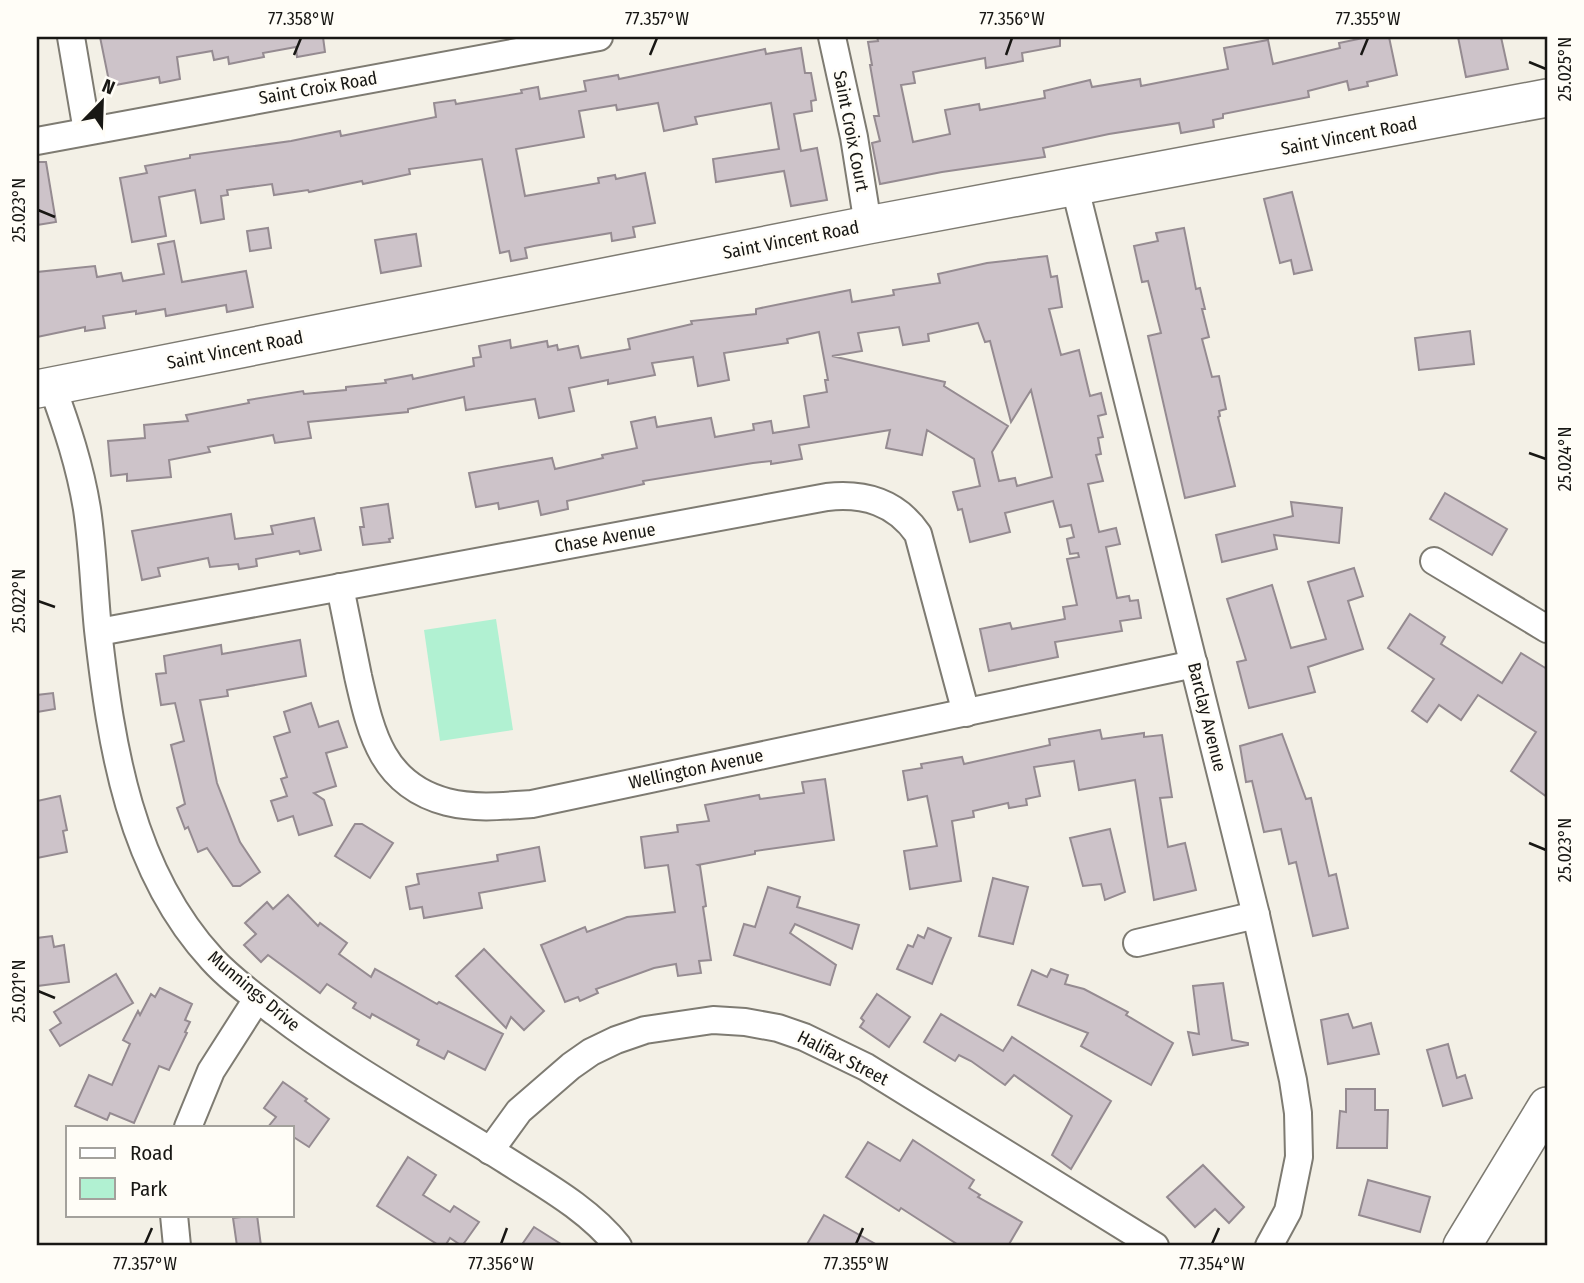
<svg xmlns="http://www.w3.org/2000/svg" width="1584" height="1283" font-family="'Fira Sans Condensed',sans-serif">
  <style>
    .green { fill: #b1f1d2 }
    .building { fill: #cdc3c9; stroke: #958b91; stroke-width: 2; fill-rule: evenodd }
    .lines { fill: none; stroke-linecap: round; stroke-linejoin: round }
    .street-casing { stroke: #7e7b72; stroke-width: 30 }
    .secondary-casing { stroke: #7e7b72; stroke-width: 40 }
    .street { stroke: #fff; stroke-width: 26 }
    .secondary { stroke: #fff; stroke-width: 37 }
    .ticks { fill: none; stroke: #181714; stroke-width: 2.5 }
    .labels { text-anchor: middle; stroke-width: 5; stroke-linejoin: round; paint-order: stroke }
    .street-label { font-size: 18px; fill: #181714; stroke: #fffdf7 }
    .neatline { fill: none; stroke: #181714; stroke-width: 2.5 }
    .ticks-label { font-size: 18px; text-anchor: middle; fill: #181714 }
  </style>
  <rect width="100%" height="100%" fill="#f3f0e6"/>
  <polygon class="green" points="496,619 513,730 440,741 424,630"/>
  <g class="building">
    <polygon points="100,37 323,37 325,52 297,57 296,47 263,53 264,57 229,64 228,57 214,60 212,51 177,57 180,79 160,83 159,77 110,86"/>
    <polygon points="877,37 1060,37 1060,46 1022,53 1023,61 986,68 985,58 913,72 915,83 901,85 913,142 950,134 945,110 979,104 980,110 1045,98 1044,91 1090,80 1092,87 1140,79 1141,86 1228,69 1224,48 1268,40 1273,64 1340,48 1339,43 1368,37 1389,37 1397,75 1367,82 1368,86 1349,90 1347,81 1308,91 1309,97 1223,114 1223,118 1213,120 1214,127 1181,133 1179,123 1109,134 1043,148 1045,157 942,172 880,184 872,143 880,141 874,116 879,116 870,65 872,65 868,42 878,41"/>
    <polygon points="1458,37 1501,37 1508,69 1466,77"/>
    <polygon points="801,48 805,73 811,73 816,100 811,101 812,111 794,114 801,151 817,148 827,200 791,206 784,171 716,182 713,159 779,149 771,103 695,117 697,124 664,131 658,103 617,110 616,105 579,111 584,137 516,149 525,196 599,183 598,178 615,175 616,179 645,173 655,223 633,227 635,237 612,241 611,233 534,246 525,248 527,258 511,261 509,251 500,253 482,159 409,169 410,174 363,184 362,181 309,192 308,190 274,195 272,184 227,190 228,195 221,196 224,219 201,223 195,190 159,197 166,236 132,242 120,178 147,173 145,166 190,158 190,155 291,141 340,131 341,136 436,117 434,103 455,100 456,104 522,93 521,90 538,87 540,99 586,91 584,81 618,75 619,79 765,49 766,54"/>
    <polygon points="37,162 46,162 56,222 37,225"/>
    <polygon points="1292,192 1312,270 1294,274 1291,260 1280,263 1264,199"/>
    <polygon points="268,228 271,248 250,251 247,231"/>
    <polygon points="1184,228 1196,289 1200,288 1205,309 1202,309 1209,337 1202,339 1212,377 1219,376 1226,409 1219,411 1220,416 1218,417 1235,486 1185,498 1148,336 1161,333 1148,281 1142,282 1134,246 1158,241 1156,233"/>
    <polygon points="416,234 421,266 381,273 375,240"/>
    <polygon points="174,241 182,282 246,271 253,307 227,312 226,305 166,316 165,309 136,314 136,311 103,316 105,328 85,331 85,327 37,337 37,272 95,266 97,277 121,273 123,281 164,274 158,244"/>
    <path d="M1047,256L1051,277L1057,276L1062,307L1049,309L1061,355L1079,350L1090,396L1101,393L1106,414L1098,416L1103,437L1098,438L1101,454L1096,455L1103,481L1088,484L1099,532L1116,528L1120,544L1106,547L1117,598L1129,596L1130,601L1138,600L1141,618L1120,621L1122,631L1055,642L1058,657L989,671L980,629L1010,623L1012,629L1065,619L1063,607L1077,605L1067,559L1079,557L1078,553L1070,554L1067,539L1074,537L1071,525L1060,527L1053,501L1005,513L1010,532L970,542L962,509L958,510L953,492L980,486L974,459L927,430L922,455L886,448L890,430L799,445L802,459L771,464V461L753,463L643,481L644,484L567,501L568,509L541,515L538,501L499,509L498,503L476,507L469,473L552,458L555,469L603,458L602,455L637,448L631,422L655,417L657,427L711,418L715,437L754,430L753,424L771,421L773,433L809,427L804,396L827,392L825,380H828L819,332L787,339L788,343L724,353L729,380L698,386L693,357L652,363L655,375L608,384V380L569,388L574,411L539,418L535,399L466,410L464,397L408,409V412L308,422L311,438L275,443L273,435L208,447L210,452L169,460L171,477L127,481V474L111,476L108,441L145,438L144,425L188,421L186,415L249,403L248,400L303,391L304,394L346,390V387L386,383L385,380L412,375L413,379L474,366L473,358L481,357L479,346L510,340L511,348L547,341L548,347L557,345L558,350L578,346L581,358L630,349L628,339L692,324L691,321L756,314V309L850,290L852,302L894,295L893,290L940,283L938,274L987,263ZM978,323L985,342L990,341L1011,422L1031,390L1052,477L1017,486L1015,478L999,481L992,452L1008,426L944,386L945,382L832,356L862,351L858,333L899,327L903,345L929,341L928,334Z"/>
    <polygon points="1470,331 1474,364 1419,370 1415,338"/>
    <polygon points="1445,493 1507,529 1492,555 1430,519"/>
    <polygon points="1291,502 1342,508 1339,543 1274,535 1277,549 1222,562 1216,535 1293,516"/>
    <polygon points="388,504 393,538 389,539 390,542 363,545 360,527 364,527 361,508"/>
    <polygon points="231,514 235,539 273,534 271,526 314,518 321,550 300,554 299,551 256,559 257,566 239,569 238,564 210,567 208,558 158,568 160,576 142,580 132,531"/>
    <polygon points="1354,568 1363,596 1348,601 1363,649 1308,667 1315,692 1249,708 1237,662 1246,660 1227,599 1272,585 1291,648 1326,639 1308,582"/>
    <polygon points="1410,614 1445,637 1441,644 1502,683 1521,653 1547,669 1547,797 1511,771 1536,732 1478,695 1461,720 1439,705 1427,722 1412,711 1434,679 1388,648"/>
    <polygon points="300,640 306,676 227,690 228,696 200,700 217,783 240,842 260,872 240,886 233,886 207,848 198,852 188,827 185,829 177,808 185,804 171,745 184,741 175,703 161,705 156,674 166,673 164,656 221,645 222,654"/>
    <polygon points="53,693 55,709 37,712 37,695"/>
    <polygon points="311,703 319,727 338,721 347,747 326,753 336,786 314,793 324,800 332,825 299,835 293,816 278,821 271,801 287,796 281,779 287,777 274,737 290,732 284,712"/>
    <polygon points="1100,730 1102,739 1144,733 1144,737 1162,735 1172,797 1160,798 1168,847 1185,843 1196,890 1154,900 1135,780 1079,790 1074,761 1034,767 1040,796 1026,799 1027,805 1009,808 1008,803 973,811 974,817 952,821 961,881 910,889 904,851 937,846 927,796 908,800 903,771 922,768 921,764 962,757 964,764 1050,745 1049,739"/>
    <polygon points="1282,734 1306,799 1311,798 1329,876 1336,874 1348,928 1313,936 1296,862 1289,864 1281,829 1264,832 1252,781 1246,782 1240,746"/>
    <polygon points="825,779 834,840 755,851 755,854 698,865 700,866 706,906 703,907 711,960 699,961 701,973 678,976 676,964 654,968 596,989 598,993 580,1001 578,997 565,1002 541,945 585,927 587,932 627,917 675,912 668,865 645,868 641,837 678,832 677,825 709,821 705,805 759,795 760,799 804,793 802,782"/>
    <polygon points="60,796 67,830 63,831 67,852 37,858 37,801"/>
    <polygon points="355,824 362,824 393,843 370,878 335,856"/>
    <polygon points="1110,829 1125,892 1105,900 1101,884 1083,886 1070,838"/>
    <polygon points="539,847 545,881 479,893 482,908 424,918 422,907 410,909 406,887 419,884 417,874 498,861 497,855"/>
    <polygon points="993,878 1028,887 1013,944 979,936"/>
    <polygon points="768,887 800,897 797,907 859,925 852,949 795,924 790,933 836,965 830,985 734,955 744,924 755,927"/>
    <polygon points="288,895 318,926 320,923 347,943 339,954 371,977 375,969 437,1004 439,1002 503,1034 485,1070 448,1051 444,1059 417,1045 419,1040 372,1014 370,1018 353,1008 356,1003 327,984 320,993 268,955 261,962 244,945 256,934 245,923 267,902 273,909"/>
    <polygon points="928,928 951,938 932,984 897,969 908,945 913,947 918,935 924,938"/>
    <polygon points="52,936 54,947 64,945 69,982 37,986 37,938"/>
    <polygon points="484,949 544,1011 524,1030 511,1017 506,1028 456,976"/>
    <polygon points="1051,969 1068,975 1065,984 1084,989 1128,1012 1126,1015 1173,1043 1151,1085 1081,1046 1088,1033 1018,1005 1032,970 1047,977"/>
    <polygon points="116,974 133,1003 60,1046 50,1030 61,1023 54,1012"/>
    <polygon points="1223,983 1232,1040 1248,1043 1248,1045 1193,1055 1188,1032 1199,1034 1193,986"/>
    <polygon points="160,988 192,1004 185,1020 190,1022 185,1032 187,1033 169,1070 159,1066 134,1123 110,1113 107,1120 75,1106 89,1075 112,1085 130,1044 123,1040 138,1011 140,1015 151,994 155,997"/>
    <polygon points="877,994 910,1017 889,1047 860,1027 864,1021 861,1018"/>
    <polygon points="941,1014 1003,1051 1012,1037 1111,1101 1071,1169 1052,1155 1072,1116 1014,1075 1005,1085 971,1061 959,1055 955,1061 924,1042"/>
    <polygon points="1348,1014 1353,1028 1371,1023 1379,1054 1328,1064 1321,1020"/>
    <polygon points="1448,1044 1457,1078 1465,1075 1472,1098 1443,1106 1427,1050"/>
    <polygon points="283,1082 307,1099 305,1101 329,1119 309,1147 292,1136 292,1127 268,1127 276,1117 264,1108"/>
    <polygon points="1346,1089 1375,1089 1375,1110 1388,1110 1387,1148 1337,1148 1340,1111 1346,1112"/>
    <polygon points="913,1140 974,1180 969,1188 980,1195 978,1197 1022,1222 1008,1246 960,1246 901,1208 899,1211 846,1177 868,1142 900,1161"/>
    <polygon points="408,1157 436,1175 423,1195 450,1212 454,1206 479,1222 462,1246 450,1238 445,1246 440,1246 377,1206"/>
    <polygon points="1203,1165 1244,1207 1229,1223 1215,1209 1195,1227 1167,1197"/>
    <polygon points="1368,1180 1430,1197 1420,1232 1359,1215"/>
    <polygon points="257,1215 261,1246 237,1246 233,1218"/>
    <polygon points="824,1215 879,1246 806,1246"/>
    <polygon points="534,1227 564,1246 521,1246"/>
  </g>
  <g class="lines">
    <defs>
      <g id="street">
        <polyline points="71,37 87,131"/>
        <polyline points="832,37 854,137 868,225"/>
        <polyline points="37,141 599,37"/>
        <polyline points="1075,188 1256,915 1293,1080 1298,1113 1299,1157 1288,1211 1269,1246"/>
        <path d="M52,386C67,427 80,466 87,509C93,549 94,590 98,630C111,746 130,870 212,959C230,979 254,996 276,1013C348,1068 427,1111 504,1159C543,1184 589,1209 618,1246"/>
        <polyline points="1434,561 1547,629"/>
        <path d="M340,587C346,616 352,646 358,676C371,733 382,785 447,802C475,809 504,806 532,804L1194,664"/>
        <path d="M99,632L827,497C864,493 896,502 918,534L966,713"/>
        <polyline points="1137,943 1256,915"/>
        <polyline points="188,1127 211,1071 257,999"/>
        <polyline points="490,1151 519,1111 571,1066 591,1052 616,1040 645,1030 713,1020 745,1022 778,1028 804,1037 866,1067 1155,1246"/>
        <polyline points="174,1215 177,1246"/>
      </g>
      <g id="secondary">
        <polyline points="37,389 868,225 1547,98"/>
        <polyline points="1462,1246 1547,1106"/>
      </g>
    </defs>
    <use href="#street" class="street-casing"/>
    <use href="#secondary" class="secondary-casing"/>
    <use href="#street" class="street"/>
    <use href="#secondary" class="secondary"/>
  </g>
  <path class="ticks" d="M294,55L301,38M650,55L657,38M1006,55L1012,38M1361,55L1368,38M1529,62L1546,69M38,210L55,217M1529,453L1546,459M38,601L55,607M1529,843L1546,850M38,991L55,998M145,1244L152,1228M501,1244L507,1228M856,1244L863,1228M1212,1244L1219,1228"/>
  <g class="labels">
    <g class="street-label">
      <text transform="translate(318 88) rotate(-10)" y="6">Saint Croix Road</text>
      <text transform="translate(851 131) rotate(79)" y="6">Saint Croix Court</text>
      <text transform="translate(1349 136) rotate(-11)" y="6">Saint Vincent Road</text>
      <text transform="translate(791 240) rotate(-11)" y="6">Saint Vincent Road</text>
      <text transform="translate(235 350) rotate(-11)" y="6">Saint Vincent Road</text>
      <text transform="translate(605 538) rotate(-10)" y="6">Chase Avenue</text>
      <text transform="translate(1207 717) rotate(76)" y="6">Barclay Avenue</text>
      <text transform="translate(696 769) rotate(-12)" y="6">Wellington Avenue</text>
      <text transform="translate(254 991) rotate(40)" y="6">Munnings Drive</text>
      <text transform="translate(843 1058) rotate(27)" y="6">Halifax Street</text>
    </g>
  </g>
  <rect width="1584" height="1283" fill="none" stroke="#fffdf7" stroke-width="77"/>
  <rect x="66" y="1126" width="228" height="91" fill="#fffdf7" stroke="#a3a19c" stroke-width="2"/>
  <rect x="80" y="1148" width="35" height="10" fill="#ffffff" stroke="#a3a19c" stroke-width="2"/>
  <text x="130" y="1160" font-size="21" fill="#181714">Road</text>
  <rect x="80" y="1178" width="35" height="21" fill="#b1f1d2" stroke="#a3a19c" stroke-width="2"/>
  <text x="130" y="1196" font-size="21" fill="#181714">Park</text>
  <g transform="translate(102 102) rotate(23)" stroke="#fffdf7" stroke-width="5" paint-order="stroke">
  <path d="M0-5L12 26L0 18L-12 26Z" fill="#181714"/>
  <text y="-10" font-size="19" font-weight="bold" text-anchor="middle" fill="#181714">N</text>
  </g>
  <rect x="38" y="38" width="1508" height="1206" class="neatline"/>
  <g class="ticks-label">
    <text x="301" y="25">77.358°W</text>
    <text x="657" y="25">77.357°W</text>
    <text x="1012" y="25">77.356°W</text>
    <text x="1368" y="25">77.355°W</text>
    <text transform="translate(1565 69) rotate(-90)" y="6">25.025°N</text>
    <text transform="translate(19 210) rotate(-90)" y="6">25.023°N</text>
    <text transform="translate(1565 459) rotate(-90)" y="6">25.024°N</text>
    <text transform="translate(19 601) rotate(-90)" y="6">25.022°N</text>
    <text transform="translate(1565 850) rotate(-90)" y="6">25.023°N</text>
    <text transform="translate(19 991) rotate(-90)" y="6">25.021°N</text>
    <text x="145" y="1270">77.357°W</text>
    <text x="501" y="1270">77.356°W</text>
    <text x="856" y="1270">77.355°W</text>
    <text x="1212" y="1270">77.354°W</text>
  </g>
</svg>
